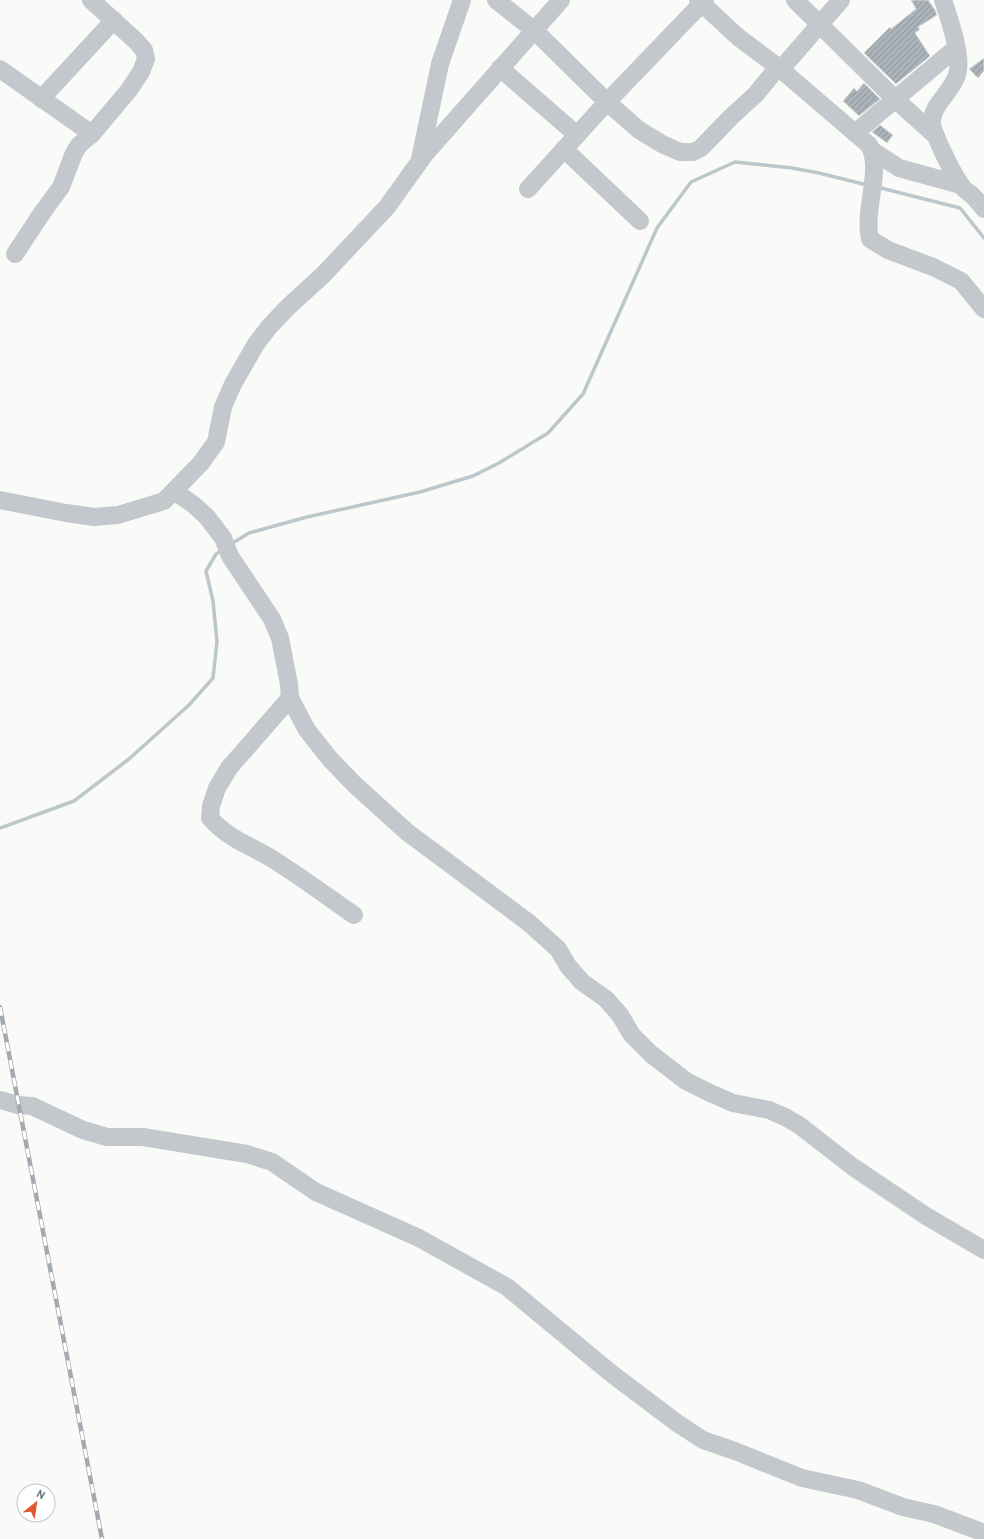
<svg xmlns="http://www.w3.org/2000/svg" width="984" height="1539" font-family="Overpass,sans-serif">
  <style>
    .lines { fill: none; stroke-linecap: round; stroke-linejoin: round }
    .stream { stroke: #bbc7cb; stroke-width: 3.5 }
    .building { fill: url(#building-hatch); stroke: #dcdcda }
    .minor { stroke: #c3c8cc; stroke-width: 18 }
    .rail-casing { stroke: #a2aab0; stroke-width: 4.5 }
    .rail { stroke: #fff; stroke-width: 3; stroke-dasharray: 9; stroke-linecap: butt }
  </style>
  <defs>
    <pattern id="building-hatch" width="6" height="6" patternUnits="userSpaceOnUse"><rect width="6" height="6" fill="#aab3b9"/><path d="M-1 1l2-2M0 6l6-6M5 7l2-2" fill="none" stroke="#8e969c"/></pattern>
  </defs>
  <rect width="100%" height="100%" fill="#fafaf8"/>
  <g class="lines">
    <g class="stream">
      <polyline points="877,187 960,208 984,238"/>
      <polyline points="231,544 249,533 307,517 420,492 473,476 499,463 548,433 583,394 657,228 691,182 735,162 792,168 819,173 867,185"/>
      <polyline points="0,828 74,801 129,759 189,705 213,678 217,642 213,601 206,571 216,554 223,550"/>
    </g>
  </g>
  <g class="building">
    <polygon points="911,0 928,0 935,10 937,15 918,27 920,29 915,33 930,56 896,84 864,53 890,27 891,29 916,9"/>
    <polygon points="984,58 984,71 978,78 969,69"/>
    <polygon points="864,83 880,99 859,116 843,101 854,88 857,91"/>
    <polygon points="880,125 893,135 887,143 872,132"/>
  </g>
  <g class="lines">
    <g class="minor">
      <polyline points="496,0 535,31 607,102 639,130 662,144 680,152 693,152 701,148 731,117 756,94 778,67"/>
      <path d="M698,0L738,37L778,67L869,145C883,168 863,211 870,239L888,250L933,267L961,281L984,309"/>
      <polyline points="795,0 895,99 936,136"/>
      <path d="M943,0C949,18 963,57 957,75C952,92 931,105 932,123C933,134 954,176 961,185C963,189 968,192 972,195C976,199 980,204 984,209"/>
      <polyline points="500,68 577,135"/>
      <polyline points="0,69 92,134"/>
      <polyline points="781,69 841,0"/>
      <polyline points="41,99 114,20"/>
      <polyline points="855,133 956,48"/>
      <polyline points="564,149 640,221"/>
      <polyline points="873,151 899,168 961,185"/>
      <polyline points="420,159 440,64 462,0"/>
      <polyline points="528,189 607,102 705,0"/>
      <polyline points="15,254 42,213 61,187 74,153 79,145 92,134 129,90 141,72 146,59 144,50 136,41 91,0"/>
      <polyline points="174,491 194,505 207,517 223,538 230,556 272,619 280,638 289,684 290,698 307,730 330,759 354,784 407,832 529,923 558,949 568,966 582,982 606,999 620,1015 632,1035 651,1054 686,1081 710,1093 733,1103 769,1110 785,1117 799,1125 853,1167 926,1216 984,1250"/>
      <polyline points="0,500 66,513 94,517 118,515 164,501 201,463 216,442 223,407 233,384 256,344 269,327 288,307 323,275 387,207 425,154 561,0"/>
      <path d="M290,698L229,768L217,788L211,806L210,818C228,839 252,846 274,860C301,877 328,897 354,915"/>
      <polyline points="0,1100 18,1105 32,1106 83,1130 107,1137 143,1137 247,1154 272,1162 316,1192 419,1238 507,1287 612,1374 677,1423 703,1440 735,1451 802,1478 858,1490 903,1507 934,1514 979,1531 984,1534"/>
    </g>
    <defs>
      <polyline id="rail" points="0,1007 102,1539"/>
    </defs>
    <use href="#rail" class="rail-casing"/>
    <use href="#rail" class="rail"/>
  </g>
  <g transform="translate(36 1503) rotate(30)"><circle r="19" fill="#ffffff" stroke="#c1c8cd"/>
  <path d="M0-3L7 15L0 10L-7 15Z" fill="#e4572e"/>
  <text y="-6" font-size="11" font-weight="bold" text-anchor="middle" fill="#657683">N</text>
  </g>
</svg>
